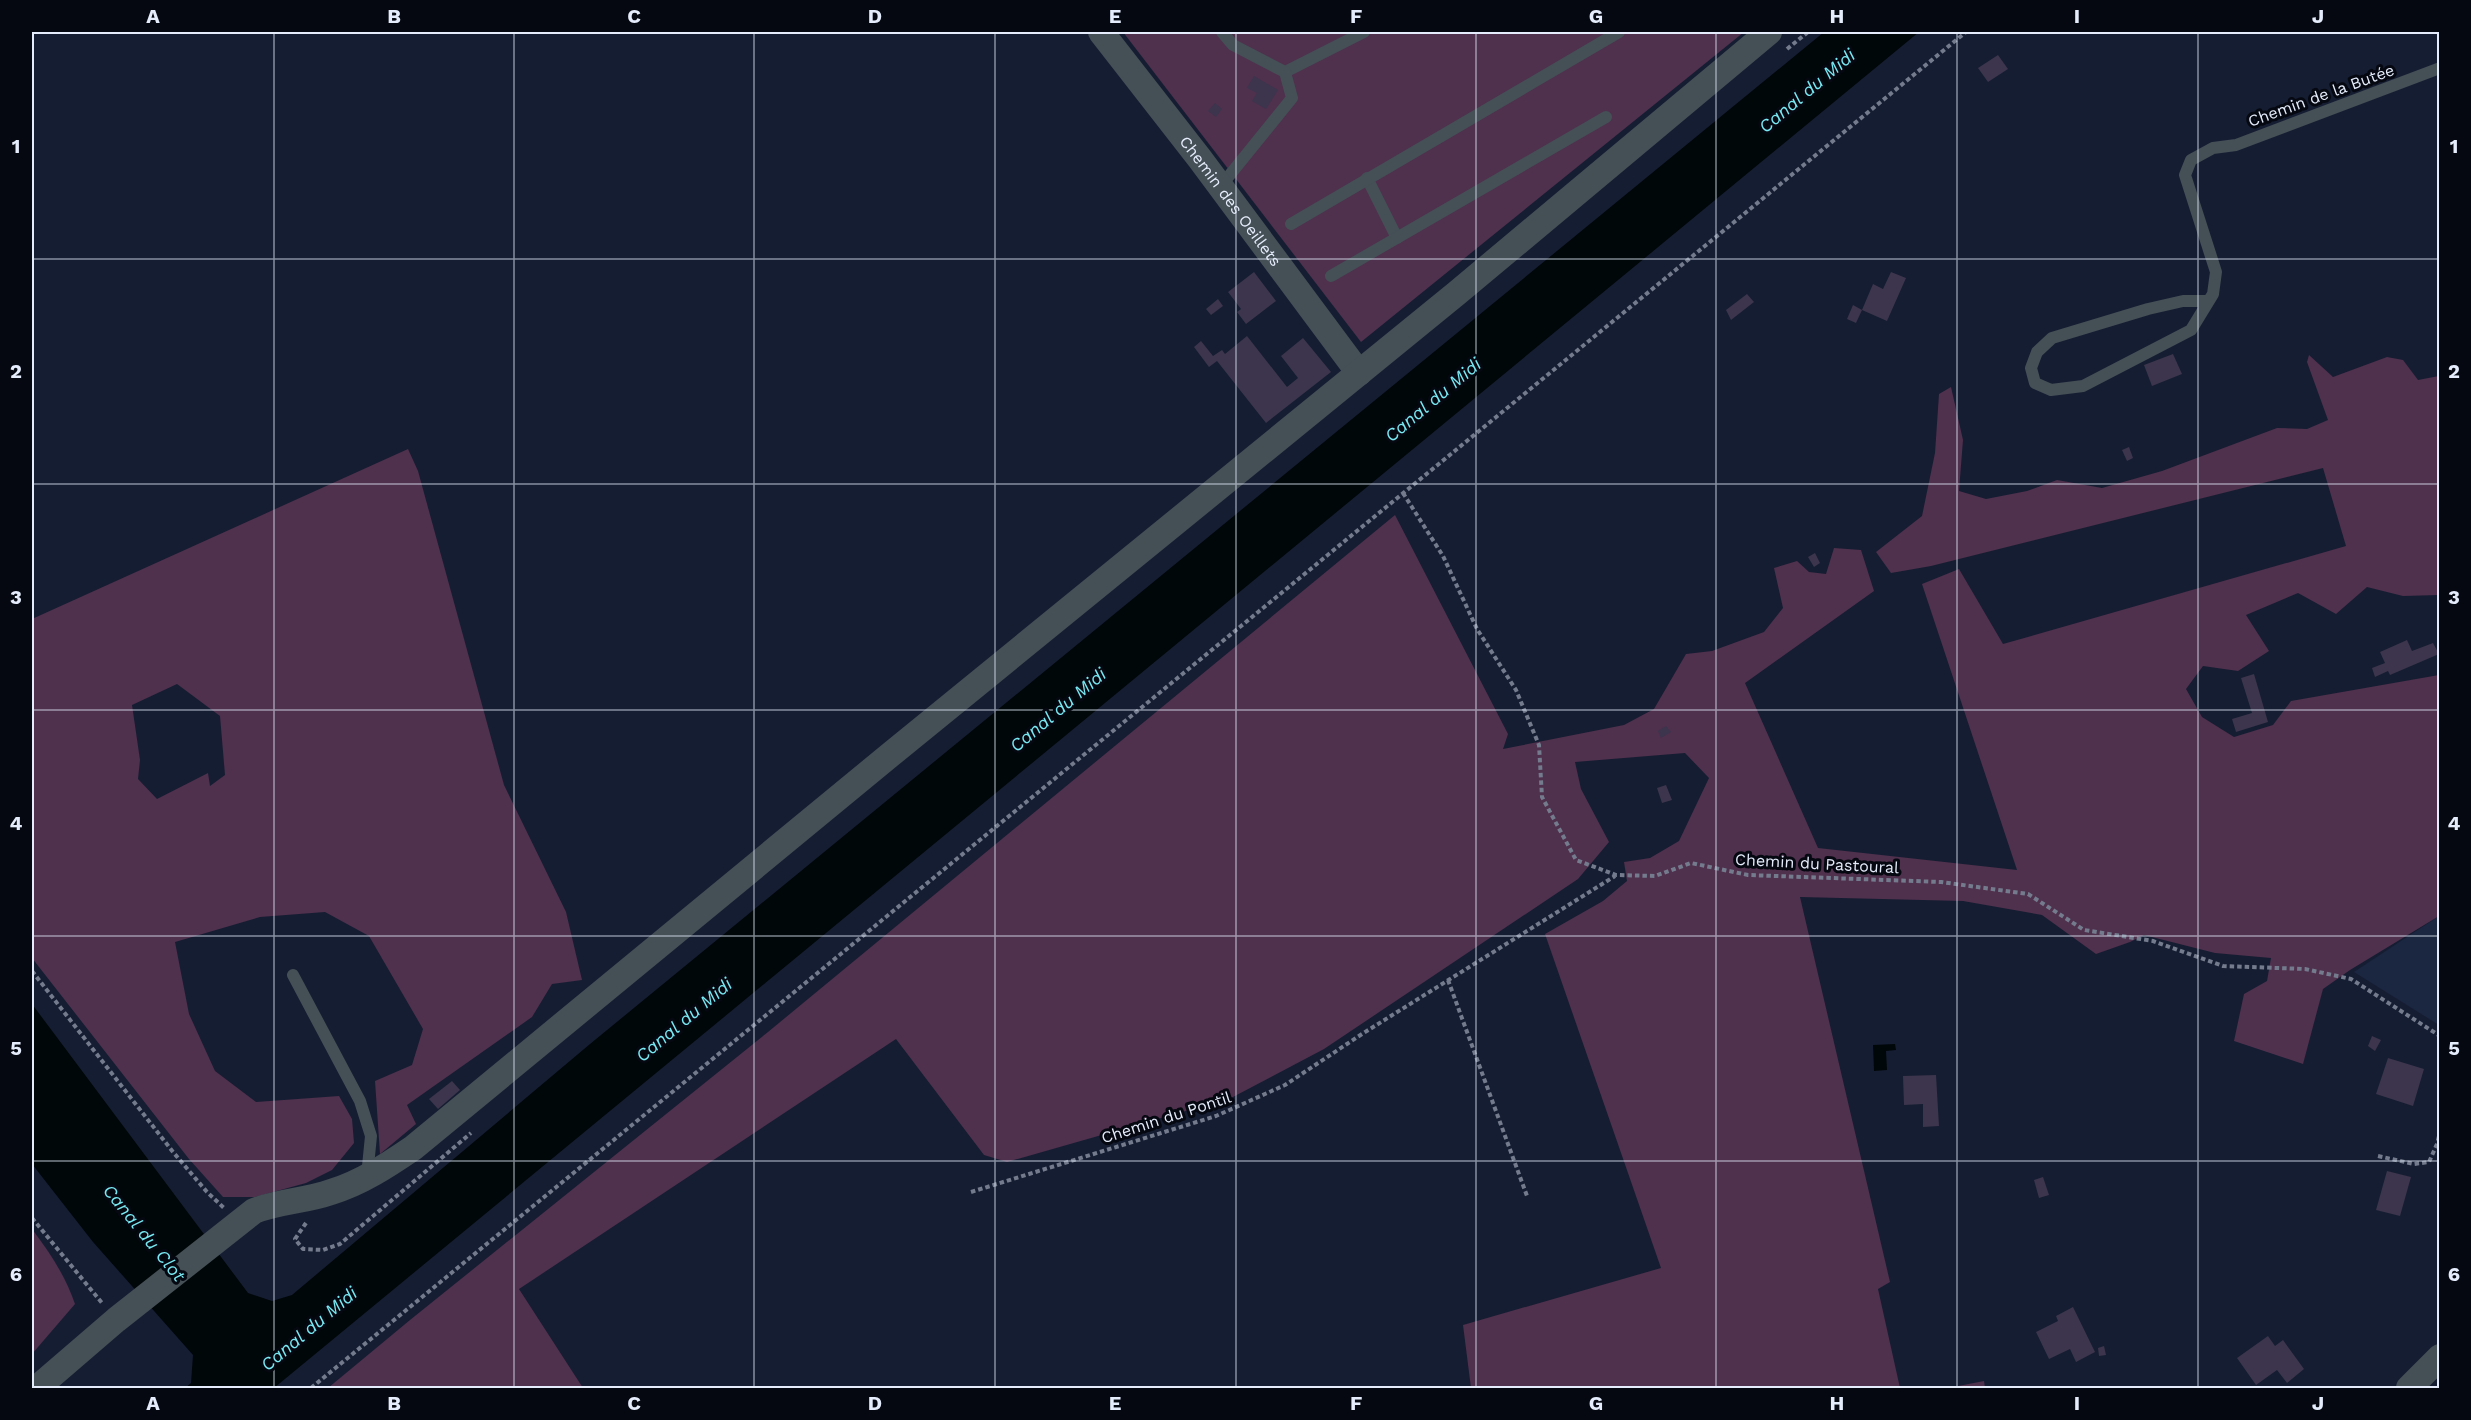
<svg xmlns="http://www.w3.org/2000/svg" width="2471" height="1420" font-family="'Work Sans',sans-serif">
  <style>
    .built { fill: #1b2640 }
    .green { fill: #4f304d; fill-rule: evenodd }
    .water { fill: #000709 }
    .building { fill: #3c354d }
    .lines { fill: none; stroke-linecap: round; stroke-linejoin: round }
    .path { stroke: #737b8d; stroke-width: 4; stroke-dasharray: 4.5 3; stroke-linecap: butt }
    .service { stroke: #444f56; stroke-width: 12 }
    .minor { stroke: #444f56; stroke-width: 26 }
    .grid { fill: none; stroke: #e5ecfb; stroke-width: 1.5; stroke-opacity: 0.55 }
    .labels { text-anchor: middle; stroke-width: 6; stroke-linejoin: round; paint-order: stroke }
    .street-label { font-size: 16px; fill: #e5ecfb; stroke: #050810 }
    .water-label { font-size: 18px; font-style: italic; fill: #79eaf4; stroke: #050810 }
    .neatline { fill: none; stroke: #e5ecfb; stroke-width: 2 }
    .grid-label { font-size: 20px; text-anchor: middle; font-weight: bold; fill: #e5ecfb }
  </style>
  <rect width="100%" height="100%" fill="#151d32"/>
  <polygon class="built" points="2439,916 2439,1025 2354,972"/>
  <g class="green">
    <polygon points="1123,32 1744,32 1361,342"/>
    <polygon points="2309,355 2333,377 2387,357 2403,360 2418,380 2439,376 2439,595 2403,596 2367,587 2336,614 2298,593 2246,615 2269,651 2238,671 2203,666 2186,689 2202,717 2234,737 2273,725 2291,701 2439,675 2439,916 2350,970 2323,989 2303,1064 2234,1041 2244,994 2267,981 2271,958 2215,953 2144,935 2130,942 2096,954 2042,915 1963,901 1800,897 1890,1282 1878,1289 1900,1388 1471,1388 1463,1325 1661,1268 1545,934 1603,901 1627,881 1624,862 1650,858 1679,841 1709,778 1685,753 1575,762 1581,789 1609,842 1578,879 1324,1049 1231,1098 1007,1162 984,1155 896,1039 519,1289 583,1388 328,1388 410,1320 768,1032 1395,515 1508,734 1503,749 1624,725 1654,709 1686,654 1712,651 1764,632 1783,608 1774,568 1797,561 1809,572 1826,574 1834,548 1861,550 1874,591 1745,683 1818,848 2017,870 1922,584 1959,569 2003,644 2346,546 2323,468 1931,566 1891,573 1876,552 1922,516 1935,453 1939,394 1951,387 1963,440 1959,491 1986,499 2027,491 2057,480 2102,488 2162,471 2277,428 2307,429 2328,420 2307,362"/>
    <path d="M408,449L418,471L504,785L566,912L582,980L552,984L532,1017L407,1105L416,1124L380,1154L375,1081L412,1065L423,1029L369,936L325,912L260,917L175,942L189,1014L215,1071L256,1102L339,1096L352,1119L354,1143L332,1170L306,1183L255,1197H223L189,1159L32,958V619ZM177,684L220,716L225,775L210,786L208,773L157,799L138,779L140,760L132,705Z"/>
    <path d="M32,1229C50,1253 65,1275 75,1304L32,1354Z"/>
    <polygon points="1984,1381 1985,1388 1948,1388"/>
  </g>
  <g class="water">
    <polygon points="1824,32 1919,32 274,1388 185,1388 191,1383 193,1355 93,1242 32,1164 32,1004 248,1293 272,1301 292,1295 590,1044"/>
    <polygon points="1895,1044 1896,1050 1886,1051 1887,1070 1874,1071 1873,1045"/>
  </g>
  <g class="building">
    <polygon points="1998,55 2008,69 1988,82 1978,68"/>
    <polygon points="1254,76 1278,90 1266,109 1252,101 1257,93 1247,88"/>
    <polygon points="1215,103 1222,109 1216,117 1208,111"/>
    <polygon points="1254,272 1276,301 1246,324 1237,312 1241,309 1228,292"/>
    <polygon points="1891,272 1906,278 1887,321 1862,310 1873,284 1883,289"/>
    <polygon points="1747,294 1754,302 1731,320 1726,310"/>
    <polygon points="1218,299 1223,306 1211,315 1206,309"/>
    <polygon points="1853,305 1862,310 1856,323 1847,319"/>
    <polygon points="1247,336 1287,387 1298,378 1281,356 1303,338 1331,372 1266,423 1217,361 1209,367 1194,347 1201,341 1213,356 1222,350 1225,354"/>
    <polygon points="2173,354 2182,374 2152,386 2144,365"/>
    <polygon points="2129,447 2133,458 2127,461 2122,450"/>
    <polygon points="1815,553 1820,563 1814,567 1808,557"/>
    <polygon points="2407,640 2412,651 2433,643 2439,654 2390,675 2388,671 2375,677 2372,668 2385,663 2380,652"/>
    <polygon points="2254,674 2268,722 2236,732 2232,719 2252,713 2241,678"/>
    <polygon points="1666,726 1671,732 1661,738 1658,731"/>
    <polygon points="1666,785 1672,800 1662,803 1657,788"/>
    <polygon points="2372,1036 2381,1040 2375,1051 2368,1046"/>
    <polygon points="2388,1058 2424,1069 2413,1106 2376,1094"/>
    <polygon points="1936,1075 1939,1126 1923,1127 1923,1104 1904,1105 1903,1076"/>
    <polygon points="452,1081 460,1090 438,1109 429,1099"/>
    <polygon points="2387,1171 2411,1177 2400,1216 2376,1210"/>
    <polygon points="2043,1177 2049,1195 2039,1198 2034,1180"/>
    <polygon points="2073,1307 2095,1352 2076,1362 2070,1349 2049,1359 2036,1332 2058,1321 2056,1316"/>
    <polygon points="2268,1336 2275,1346 2283,1340 2304,1369 2287,1383 2277,1370 2256,1385 2237,1358"/>
    <polygon points="2104,1346 2106,1355 2099,1356 2098,1348"/>
  </g>
  <g class="lines">
    <g class="path">
      <polyline points="1787,49 1808,32"/>
      <polyline points="1403,493 1443,556 1477,629 1516,690 1539,745 1542,797 1576,860 1616,875 1655,876 1691,863 1748,875 1941,882 2028,894 2084,930 2153,941 2223,966 2305,969 2351,979 2440,1036"/>
      <polyline points="32,971 173,1152 207,1192 224,1208"/>
      <polyline points="1448,980 1527,1196"/>
      <polyline points="2378,1156 2414,1164 2429,1162 2437,1144 2440,1132"/>
      <polyline points="971,1192 1216,1116 1285,1085 1362,1034 1615,876"/>
      <polyline points="32,1218 102,1303"/>
      <polyline points="306,1223 295,1239 303,1249 323,1250 340,1244 471,1133"/>
      <polyline points="311,1388 1966,32"/>
    </g>
    <g class="service">
      <polyline points="1285,72 1364,32"/>
      <polyline points="1367,178 1397,238"/>
      <polyline points="1220,187 1292,98 1285,72 1233,45 1222,32"/>
      <polyline points="1291,224 1619,32"/>
      <polyline points="1331,276 1606,117"/>
      <polyline points="2209,301 2183,301 2148,309 2052,338 2037,352 2031,368 2035,383 2051,390 2083,386 2191,330 2213,294 2216,272 2185,175 2191,160 2213,148 2236,145 2440,68"/>
      <polyline points="293,975 360,1101 371,1136 367,1176"/>
    </g>
    <g class="minor">
      <path id="s1" d="M1101,32L1200,159L1359,373"/>
      <path d="M37,1388L116,1320L254,1211C279,1201 306,1201 331,1192C361,1183 388,1165 413,1148L890,755L1457,293L1769,32"/>
      <polyline points="2409,1388 2440,1357"/>
    </g>
  </g>
  <path class="grid" d="M274,32V1388M514,32V1388M754,32V1388M995,32V1388M1236,32V1388M1476,32V1388M1716,32V1388M1957,32V1388M2198,32V1388M32,259H2440M32,484H2440M32,710H2440M32,936H2440M32,1161H2440"/>
  <g class="labels">
    <g class="street-label">
      <text transform="translate(2321 95) rotate(-20)" y="6">Chemin de la Butée</text>
      <text dy="6" stroke="none"><textPath href="#s1" startOffset="213">Chemin des Oeillets</textPath></text>
      <text transform="translate(1817 863) rotate(3)" y="6">Chemin du Pastoural</text>
      <text transform="translate(1166 1117) rotate(-18)" y="6">Chemin du Pontil</text>
    </g>
    <g class="water-label">
      <text transform="translate(1807 91) rotate(-40)" y="6">Canal du Midi</text>
      <text transform="translate(1433 400) rotate(-40)" y="6">Canal du Midi</text>
      <text transform="translate(1058 710) rotate(-40)" y="6">Canal du Midi</text>
      <text transform="translate(684 1020) rotate(-40)" y="6">Canal du Midi</text>
      <text transform="translate(144 1233) rotate(51)" y="6">Canal du Clot</text>
      <text transform="translate(309 1329) rotate(-40)" y="6">Canal du Midi</text>
    </g>
  </g>
  <rect width="2471" height="1420" fill="none" stroke="#050810" stroke-width="66"/>
  <rect x="33" y="33" width="2405" height="1354" class="neatline"/>
  <g class="grid-label">
    <text x="153" y="23">A</text>
    <text x="394" y="23">B</text>
    <text x="634" y="23">C</text>
    <text x="875" y="23">D</text>
    <text x="1115" y="23">E</text>
    <text x="1356" y="23">F</text>
    <text x="1596" y="23">G</text>
    <text x="1837" y="23">H</text>
    <text x="2077" y="23">I</text>
    <text x="2318" y="23">J</text>
    <text x="16" y="153">1</text>
    <text x="2454" y="153">1</text>
    <text x="16" y="378">2</text>
    <text x="2454" y="378">2</text>
    <text x="16" y="604">3</text>
    <text x="2454" y="604">3</text>
    <text x="16" y="830">4</text>
    <text x="2454" y="830">4</text>
    <text x="16" y="1055">5</text>
    <text x="2454" y="1055">5</text>
    <text x="16" y="1281">6</text>
    <text x="2454" y="1281">6</text>
    <text x="153" y="1410">A</text>
    <text x="394" y="1410">B</text>
    <text x="634" y="1410">C</text>
    <text x="875" y="1410">D</text>
    <text x="1115" y="1410">E</text>
    <text x="1356" y="1410">F</text>
    <text x="1596" y="1410">G</text>
    <text x="1837" y="1410">H</text>
    <text x="2077" y="1410">I</text>
    <text x="2318" y="1410">J</text>
  </g>
</svg>
